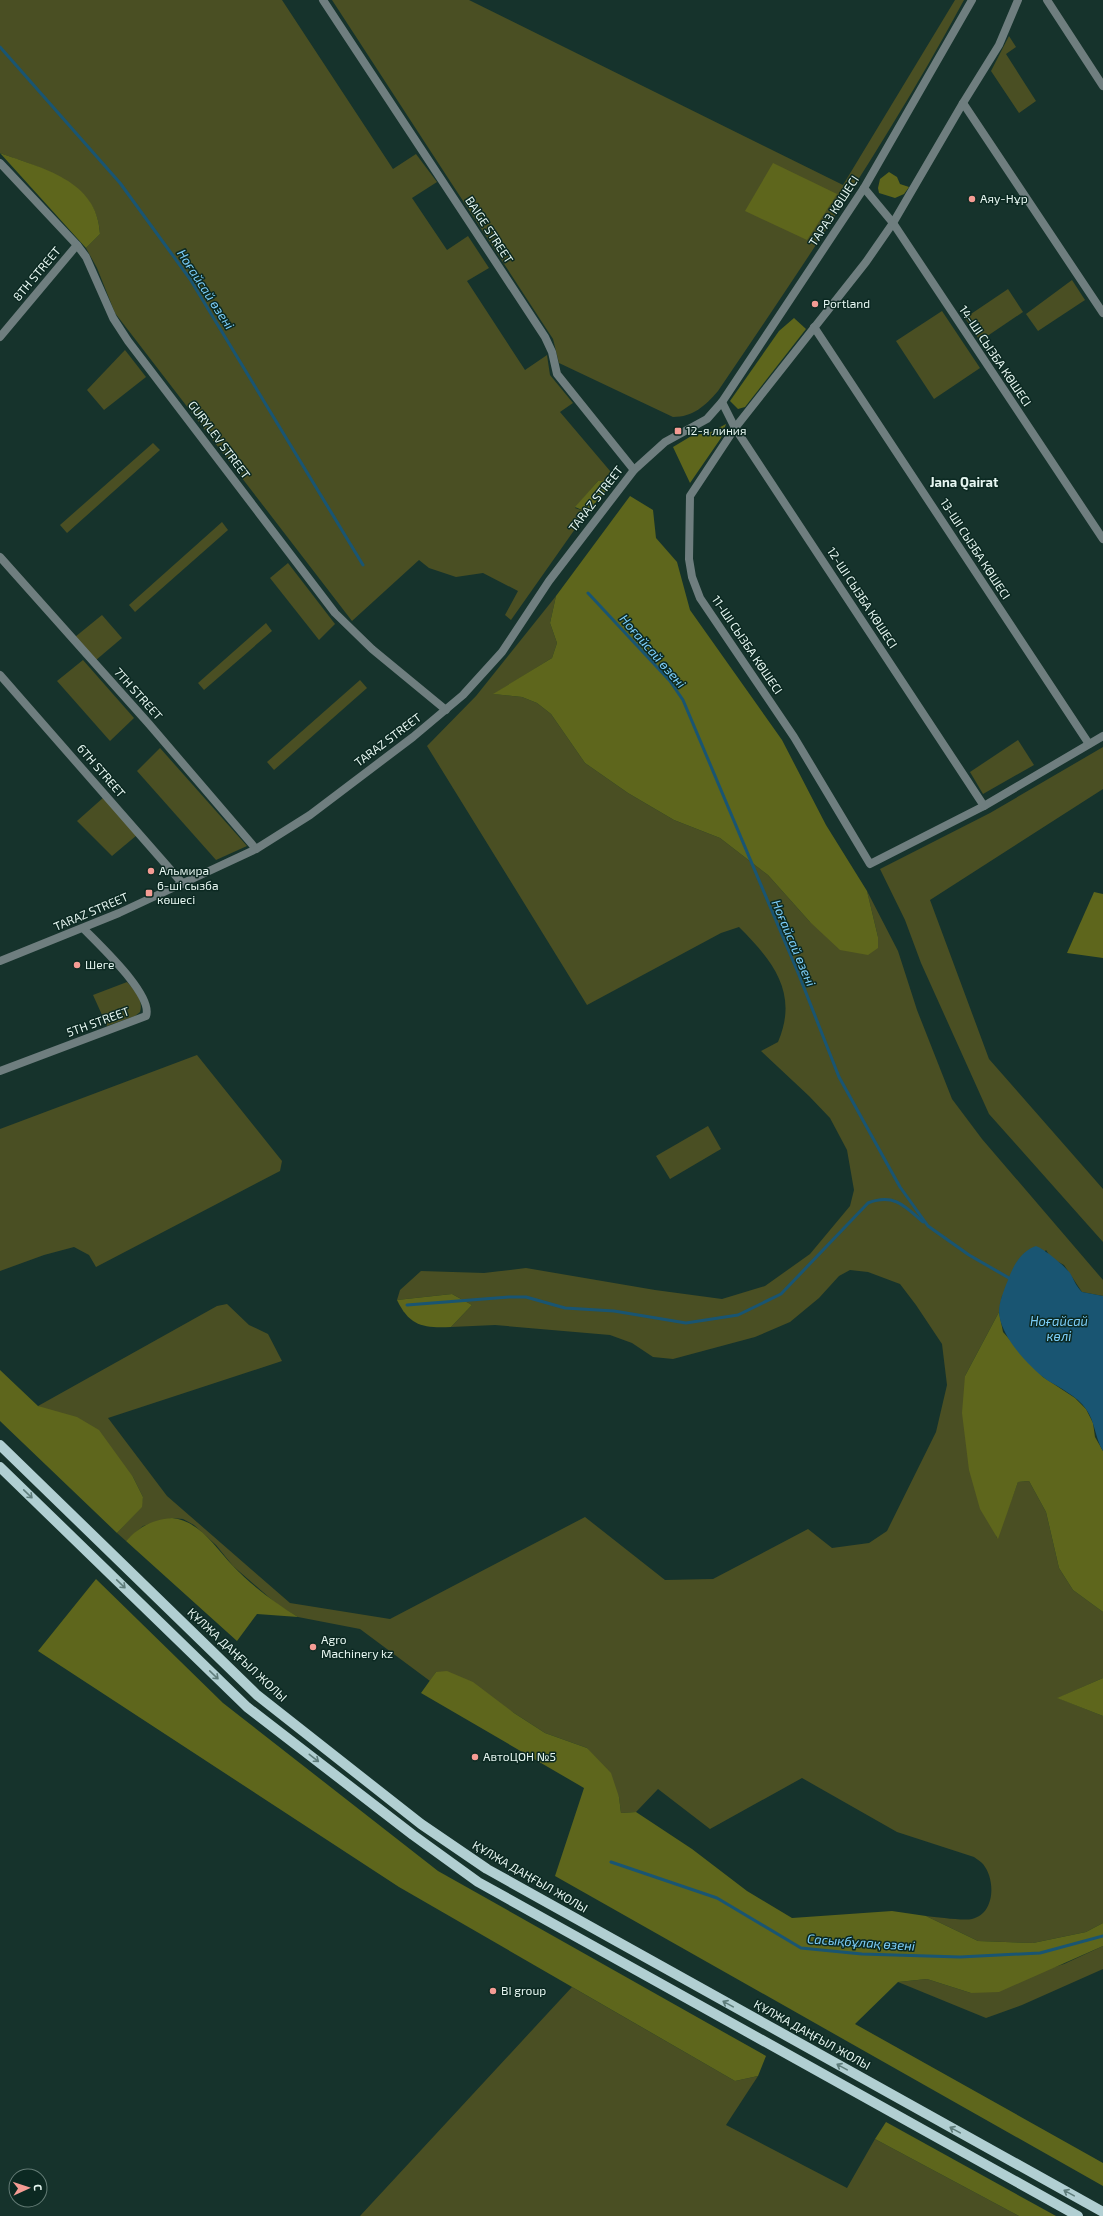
<svg xmlns="http://www.w3.org/2000/svg" width="1103" height="2216" font-family="'Exo 2',sans-serif">
  <style>
    .green { fill: #4a4f23 }
    .forest { fill: #5e661c }
    .water { fill: #195572 }
    .lines { fill: none; stroke-linecap: round; stroke-linejoin: round }
    .stream { stroke: #195572; stroke-width: 3 }
    .minor { stroke: #6f7e7f; stroke-width: 8 }
    .tertiary { stroke: #6f7e7f; stroke-width: 8 }
    .primary { stroke: #b1cfd2; stroke-width: 10 }
    .oneway { stroke: #5e7c7a }
    .poi-dot { fill: #f59c94; stroke: #0c2922; stroke-width: 1.5 }
    .labels { text-anchor: middle; stroke-width: 3; stroke-linejoin: round; paint-order: stroke }
    .poi-label { font-size: 12px; fill: #e6f6f1; stroke: #0c2922; text-anchor: start }
    .street-label { font-size: 12px; fill: #e6f6f1; stroke: #0c2922 }
    .water-label { font-size: 13px; font-style: italic; fill: #7ccdf8; stroke: #0c2922 }
    .neighbourhood-label { font-size: 13px; font-weight: bold; fill: #e6f6f1; stroke: #0c2922 }
  </style>
  <rect width="100%" height="100%" fill="#16332c"/>
  <g class="green">
    <path d="M0,0H282L393,169L416,154L437,182L412,198L447,250L468,236L489,268L467,281L525,370L547,355L550,375L573,403L560,412L616,478L615,481H598L575,508L587,512L511,620L505,615L518,591L483,573L456,577L429,568L419,560L352,621L115,313L97,268L86,248L100,234C98,182 40,168 0,153Z"/>
    <path d="M332,0H469L843,185L955,0H964C891,136 804,264 718,391C705,406 693,417 673,417L559,363L553,339Z"/>
    <polygon points="1009,36 1016,47 1006,54 1036,101 1019,113 991,71"/>
    <polygon points="1072,280 1085,300 1038,331 1026,314"/>
    <polygon points="1008,289 1023,312 980,341 965,318"/>
    <polygon points="942,311 980,368 934,399 896,341"/>
    <polygon points="125,350 146,377 104,410 87,390"/>
    <polygon points="153,443 160,450 67,533 60,525"/>
    <polygon points="222,522 228,530 135,612 129,605"/>
    <polygon points="288,563 335,624 319,640 270,578"/>
    <path d="M556,596L550,623L557,643L552,658L494,694L522,697L537,703L551,714L585,763L628,793L674,820L720,838L768,875L810,922L878,937L867,891L898,951L917,1010L952,1099L982,1139L1103,1280V1296L1082,1292L1064,1265L1051,1258L1046,1250L1002,1296L999,1312L965,1376L997,1538L1018,1482L1029,1481L1046,1512L1059,1568L1073,1590L1103,1612V1678L1058,1698L1103,1716V1923L1086,1932L1033,1943L978,1941L926,1916C937,1917 963,1921 972,1919C995,1914 996,1880 983,1864C981,1862 977,1859 974,1857L897,1832L802,1778L710,1829L658,1789L636,1812L621,1813L619,1797L587,1748L545,1733L514,1713L436,1672L430,1681L360,1629L298,1617L279,1606L233,1566L216,1545L194,1525L183,1519L172,1518L143,1526L126,1541L117,1533L141,1507L143,1497L133,1477L38,1406L217,1306L227,1304L249,1325L268,1334L282,1361L108,1418L167,1496L290,1603L390,1619L585,1517L665,1580L713,1579L808,1529L832,1548L869,1543L887,1531L936,1432L947,1385L942,1344L916,1305L900,1284L868,1272L850,1270L839,1276L819,1298L790,1322L755,1337L673,1359L653,1357L632,1343L610,1335L495,1325L451,1327L472,1305L452,1294L397,1300L400,1290L421,1271L484,1273L526,1268L655,1290L722,1299L765,1286L810,1254L850,1206L854,1190L847,1150L830,1118L809,1096L761,1051L778,1042C799,993 773,961 739,927L721,933L587,1005L427,746L476,696Z"/>
    <polygon points="102,615 122,638 96,660 75,637"/>
    <polygon points="266,623 272,631 204,690 198,683"/>
    <polygon points="83,660 134,718 110,741 57,681"/>
    <polygon points="360,680 367,688 274,770 267,762"/>
    <polygon points="1018,740 1034,765 983,794 970,772"/>
    <polygon points="1103,747 1103,789 930,900 989,1059 1103,1189 1103,1242 989,1114 921,963 905,920 880,869 990,813"/>
    <polygon points="160,748 247,846 216,860 137,771"/>
    <polygon points="104,797 137,835 112,856 77,821"/>
    <path d="M127,982C134,990 144,1000 140,1012L135,1016L107,1026L93,995Z"/>
    <polygon points="197,1055 282,1161 280,1171 96,1267 89,1255 74,1247 44,1255 0,1271 0,1129"/>
    <polygon points="708,1126 721,1149 670,1179 656,1156"/>
    <polygon points="1103,1946 1103,1969 1022,2005 986,2018 898,1982 927,1979 971,1993 1064,1964"/>
    <polygon points="572,1987 735,2081 758,2076 726,2125 847,2188 875,2139 1019,2216 360,2216"/>
  </g>
  <g class="forest">
    <path d="M0,153C41,168 98,180 100,234L86,248Z"/>
    <polygon points="773,163 837,194 807,240 745,211"/>
    <polygon points="889,172 897,177 900,184 909,187 904,194 895,198 879,193 878,188 880,179"/>
    <polygon points="794,318 806,329 745,407 738,409 730,401 779,331"/>
    <polygon points="726,424 721,438 690,483 673,447 693,435 709,433"/>
    <polygon points="598,481 615,481 587,512 575,507"/>
    <polygon points="630,496 653,510 656,538 677,562 690,610 782,740 826,825 867,891 878,937 878,948 868,955 840,950 810,922 768,875 720,838 674,820 628,793 585,763 551,714 537,703 522,697 493,694 552,658 557,643 550,623 556,596"/>
    <polygon points="1094,892 1103,894 1103,958 1067,953"/>
    <path d="M452,1294L472,1305L451,1327C424,1328 410,1327 397,1300Z"/>
    <polygon points="999,1312 1003,1332 1043,1377 1075,1398 1086,1409 1093,1423 1095,1437 1103,1451 1103,1612 1073,1590 1059,1568 1046,1512 1029,1481 1018,1482 998,1539 980,1509 969,1470 962,1413 965,1376"/>
    <polygon points="0,1370 38,1406 77,1417 99,1430 133,1477 143,1497 142,1507 117,1533 0,1421"/>
    <path d="M172,1518C200,1521 215,1547 233,1566C252,1586 275,1603 298,1617L257,1614L237,1641L126,1541C140,1526 152,1520 172,1518Z"/>
    <polygon points="96,1579 223,1703 438,1871 766,2056 758,2076 735,2081 399,1887 38,1651"/>
    <polygon points="447,1671 473,1682 514,1713 545,1733 587,1748 611,1773 619,1797 621,1813 636,1812 692,1849 747,1891 792,1918 892,1911 926,1916 978,1941 1033,1943 1086,1932 1103,1923 1103,1946 999,1992 971,1993 927,1979 898,1982 855,2024 1103,2163 1103,2186 555,1876 584,1788 421,1693 436,1672"/>
    <polygon points="1103,1678 1103,1716 1057,1698"/>
    <polygon points="886,2122 1056,2216 1019,2216 875,2139"/>
  </g>
  <path class="water" d="M1036,1246C1044,1249 1064,1265 1070,1273C1074,1280 1076,1286 1082,1292L1103,1296V1451C1095,1438 1095,1421 1086,1409C1077,1396 1060,1388 1047,1380C1029,1367 1000,1336 999,1312C999,1302 1004,1290 1008,1280C1013,1266 1021,1251 1036,1246Z"/>
  <g class="lines">
    <g class="stream">
      <polyline points="0,47 120,183 190,279 363,565"/>
      <polyline points="588,593 670,681 683,700 799,975 839,1077 900,1187 928,1226 969,1255 1009,1278"/>
      <path d="M407,1305L509,1297H526L565,1308L614,1311L686,1323L738,1315L781,1294L868,1203C894,1193 905,1206 923,1222"/>
      <polyline points="611,1862 717,1898 801,1948 862,1954 960,1957 1040,1953 1103,1936"/>
    </g>
    <g class="minor">
      <polyline points="323,0 545,337 552,352 557,374 634,470"/>
      <polyline points="1018,0 999,45 963,103 893,223 866,262 735,428 690,496 689,559 692,577 700,598 794,737 870,864 984,806 1103,736"/>
      <polyline points="1047,0 1103,86"/>
      <polyline points="963,103 1103,313"/>
      <polyline points="0,163 77,245 86,257 113,318 128,341 335,613 372,649 446,710"/>
      <polyline points="864,188 893,223 1103,539"/>
      <polyline points="814,327 1089,744"/>
      <polyline points="0,337 77,245"/>
      <polyline points="722,402 735,428 984,806"/>
      <polyline points="0,557 149,724 256,849"/>
      <polyline points="0,675 183,884"/>
      <path d="M0,1071L146,1016C154,995 98,944 84,929"/>
    </g>
    <polyline class="tertiary" points="0,961 119,913 256,849 310,815 413,737 463,695 502,652 549,581 634,470 665,442 707,419 722,402 864,188 972,0"/>
    <g class="primary">
      <polyline points="0,1445 257,1695 421,1824 487,1869 1103,2212"/>
      <polyline points="0,1467 247,1707 413,1835 478,1882 1078,2216"/>
    </g>
  </g>
  <defs><path id="oneway-shaft" d="M-6 0H5M1.5-3L5.5 0L1.5 3" fill="none" stroke-width="1.6" stroke-linecap="round" stroke-linejoin="round"/></defs>
  <g class="oneway">
    <use href="#oneway-shaft" transform="translate(28 1494) rotate(44)"/>
    <use href="#oneway-shaft" transform="translate(121 1584) rotate(44)"/>
    <use href="#oneway-shaft" transform="translate(214 1675) rotate(44)"/>
    <use href="#oneway-shaft" transform="translate(314 1758) rotate(38)"/>
    <use href="#oneway-shaft" transform="translate(728 2004) rotate(-151)"/>
    <use href="#oneway-shaft" transform="translate(842 2067) rotate(-151)"/>
    <use href="#oneway-shaft" transform="translate(955 2130) rotate(-151)"/>
    <use href="#oneway-shaft" transform="translate(1069 2193) rotate(-151)"/>
  </g>
  <g class="poi-dot">
    <circle cx="972" cy="199" r="4"/>
    <circle cx="815" cy="304" r="4"/>
    <rect x="674" y="427" width="8" height="8" rx="2"/>
    <circle cx="151" cy="871" r="4"/>
    <rect x="145" y="889" width="8" height="8" rx="2"/>
    <circle cx="77" cy="965" r="4"/>
    <circle cx="313" cy="1647" r="4"/>
    <circle cx="475" cy="1757" r="4"/>
    <circle cx="493" cy="1991" r="4"/>
  </g>
  <g class="labels">
    <g class="poi-label">
      <text x="980" y="203">Аяу-Нұр</text>
      <text x="823" y="308">Portland</text>
      <text x="686" y="435">12-я линия</text>
      <text x="159" y="875">Альмира</text>
      <text x="157" y="890">6-ші сызба<tspan x="157" dy="14">көшесі</tspan></text>
      <text x="85" y="969">Шеге</text>
      <text x="321" y="1644">Agro<tspan x="321" dy="14">Machinery kz</tspan></text>
      <text x="483" y="1761">АвтоЦОН №5</text>
      <text x="501" y="1995">BI group</text>
    </g>
    <g class="street-label">
      <text transform="translate(834 211) rotate(-57)" y="4">ТАРАЗ КӨШЕСІ</text>
      <text transform="translate(489 230) rotate(57)" y="4">BAIGE STREET</text>
      <text transform="translate(37 274) rotate(-50)" y="4">8TH STREET</text>
      <text transform="translate(995 356) rotate(56)" y="4">14-ШІ СЫЗБА КӨШЕСІ</text>
      <text transform="translate(219 440) rotate(53)" y="4">GURYLEV STREET</text>
      <text transform="translate(596 499) rotate(-52)" y="4">TARAZ STREET</text>
      <text transform="translate(975 549) rotate(57)" y="4">13-ШІ СЫЗБА КӨШЕСІ</text>
      <text transform="translate(862 598) rotate(57)" y="4">12-ШІ СЫЗБА КӨШЕСІ</text>
      <text transform="translate(747 645) rotate(56)" y="4">11-ШІ СЫЗБА КӨШЕСІ</text>
      <text transform="translate(138 694) rotate(48)" y="4">7TH STREET</text>
      <text transform="translate(388 740) rotate(-37)" y="4">TARAZ STREET</text>
      <text transform="translate(101 771) rotate(49)" y="4">6TH STREET</text>
      <text transform="translate(91 912) rotate(-23)" y="4">TARAZ STREET</text>
      <text transform="translate(98 1022) rotate(-20)" y="4">5TH STREET</text>
      <text transform="translate(237 1655) rotate(43)" y="4">ҚҰЛЖА ДАҢҒЫЛ ЖОЛЫ</text>
      <text transform="translate(530 1877) rotate(30)" y="4">ҚҰЛЖА ДАҢҒЫЛ ЖОЛЫ</text>
      <text transform="translate(812 2035) rotate(29)" y="4">ҚҰЛЖА ДАҢҒЫЛ ЖОЛЫ</text>
    </g>
    <g class="water-label">
      <text transform="translate(206 289) rotate(57)" y="5">Ноғайсай өзені</text>
      <text transform="translate(653 651) rotate(49)" y="5">Ноғайсай өзені</text>
      <text transform="translate(794 943) rotate(67)" y="5">Ноғайсай өзені</text>
      <text x="1059" y="1326">Ноғайсай<tspan x="1059" dy="15">көлі</tspan></text>
      <text transform="translate(861 1942) rotate(4)" y="5">Сасықбұлақ өзені</text>
    </g>
    <g class="neighbourhood-label">
      <text x="964" y="487">Jana Qairat</text>
    </g>
  </g>
  <g transform="translate(28 2188) rotate(87)"><circle r="19" fill="#0c2922" stroke="#637b75"/>
  <path d="M0-3L7 15L0 10L-7 15Z" fill="#f59c94"/>
  <text y="-6" font-size="11" font-weight="bold" text-anchor="middle" fill="#e6f6f1">С</text>
  </g>
</svg>
